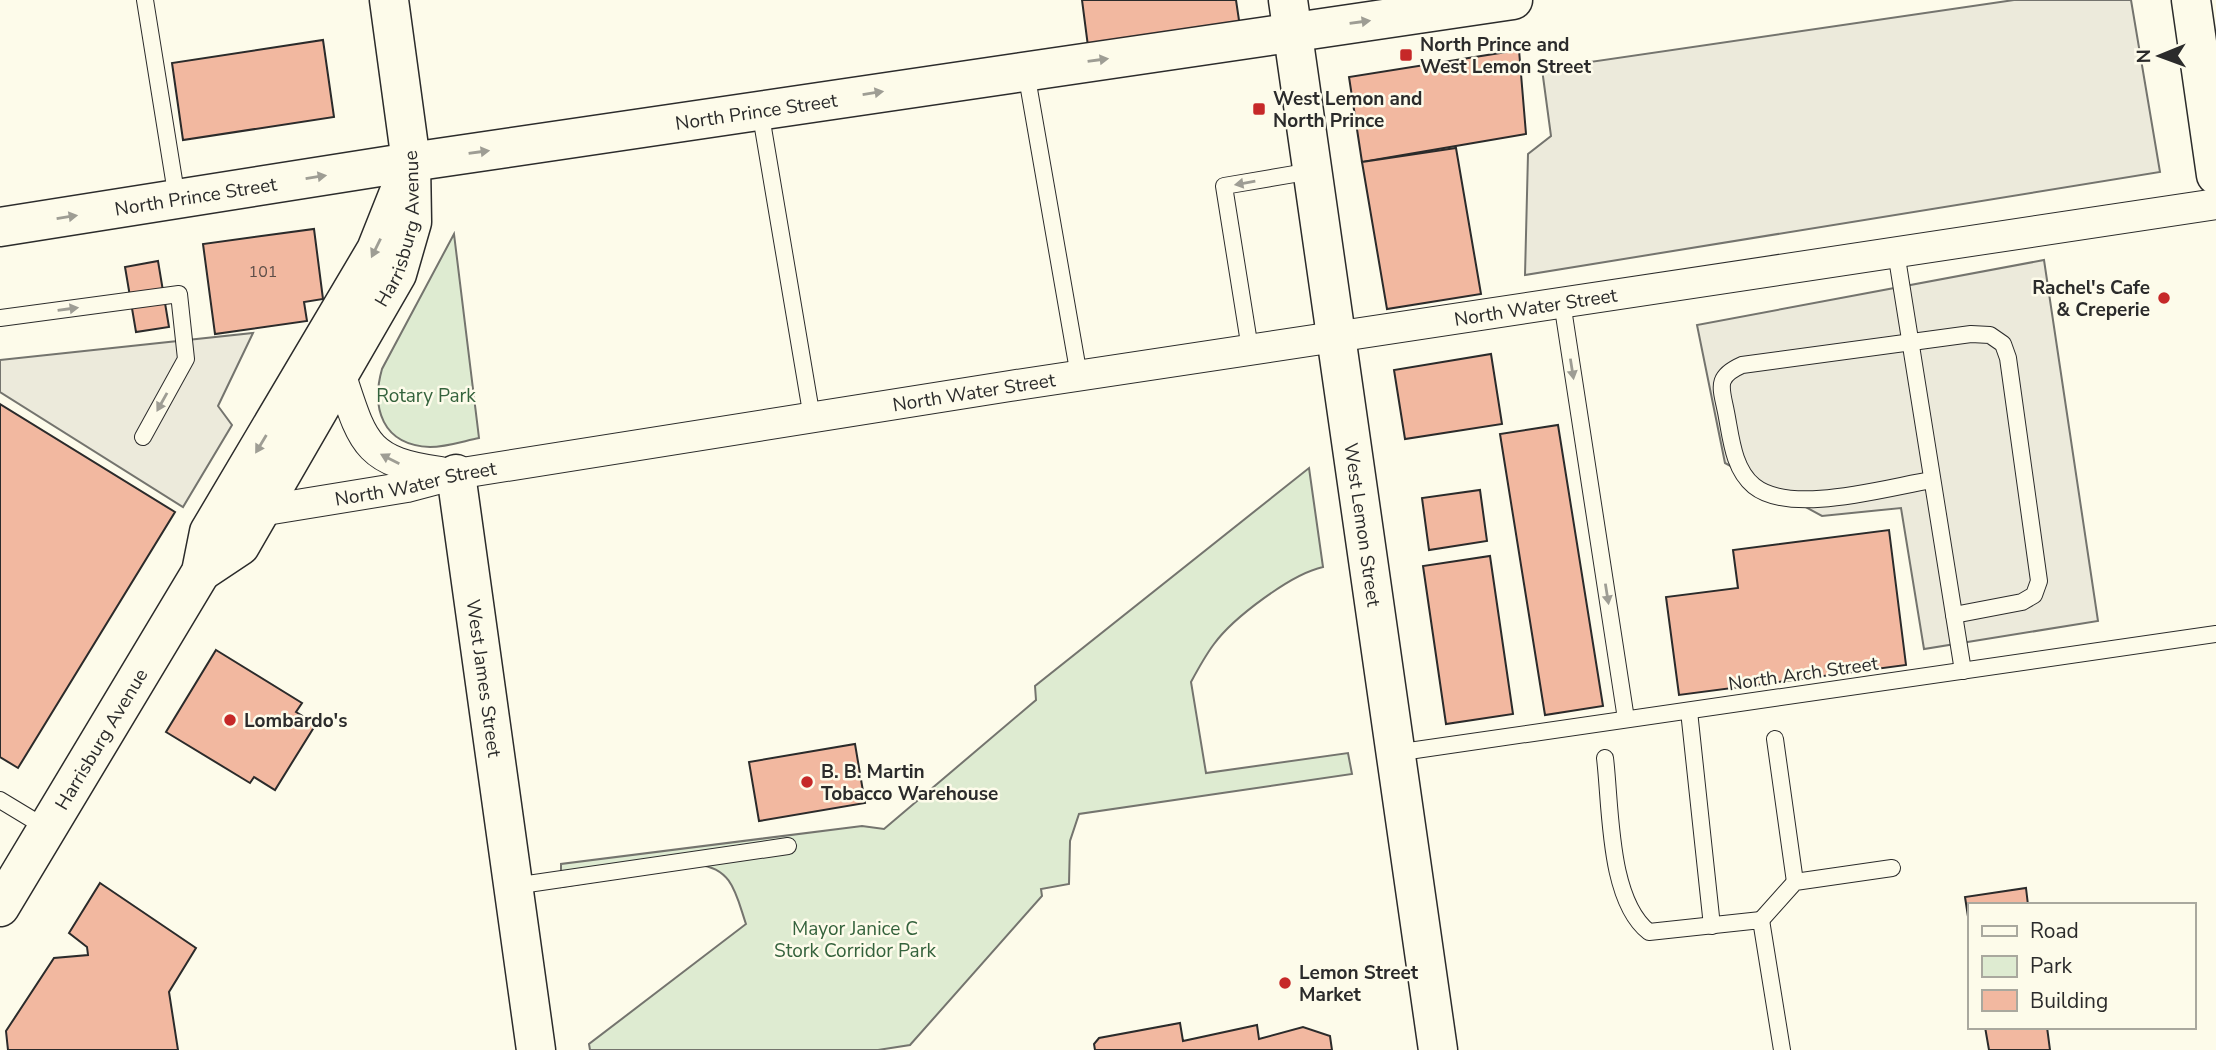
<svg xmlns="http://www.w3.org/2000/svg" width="2216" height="1050" font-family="'Nunito Sans',sans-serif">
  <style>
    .green { fill: #deebd1; stroke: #74746e; stroke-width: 2 }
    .parking { fill: #eceadb; stroke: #74746e; stroke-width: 2 }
    .building { fill: #f2b8a0; stroke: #2b2b2b; stroke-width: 2 }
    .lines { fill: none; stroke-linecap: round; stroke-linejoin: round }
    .service-casing { stroke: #2b2b2b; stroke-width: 18 }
    .minor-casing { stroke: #2b2b2b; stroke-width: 32 }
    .tertiary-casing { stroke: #2b2b2b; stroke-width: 41 }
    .primary-casing { stroke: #2b2b2b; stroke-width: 41 }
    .trunk-casing { stroke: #2b2b2b; stroke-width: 41 }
    .service { stroke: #fdfbea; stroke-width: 16 }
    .minor { stroke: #fdfbea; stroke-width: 30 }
    .tertiary { stroke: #fdfbea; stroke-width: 38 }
    .primary { stroke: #fdfbea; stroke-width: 38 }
    .trunk { stroke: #fdfbea; stroke-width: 38 }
    .oneway { fill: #9e9d94 }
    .poi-dot { fill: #c62828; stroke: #fdfbea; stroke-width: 2.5 }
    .labels { text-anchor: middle; stroke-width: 5; stroke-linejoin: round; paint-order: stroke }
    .number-label { font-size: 16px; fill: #5d4e48 }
    .poi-label { font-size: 19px; font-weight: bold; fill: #2b2b2b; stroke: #fdfbea; text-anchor: start }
    .street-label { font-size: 19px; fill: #2b2b2b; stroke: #fdfbea }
    .park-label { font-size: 19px; fill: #34623c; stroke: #fdfbea }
  </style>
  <rect width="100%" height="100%" fill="#fdfbea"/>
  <g class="green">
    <path d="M454,234L479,438C464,441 446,447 430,447C382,445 371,408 382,369Z"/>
    <path d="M1309,468L1323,567C1291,574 1233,618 1214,644C1205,656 1198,669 1191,682L1206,773L1348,753L1352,774L1079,814L1070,841L1069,884L1041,889L1042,896L910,1045L878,1050H590L589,1044L746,924C736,895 733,868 698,865L561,887V864L862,826L884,829L1036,700L1035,686Z"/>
  </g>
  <g class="parking">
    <polygon points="2014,0 2131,0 2160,172 1525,275 1528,154 1551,136 1542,69"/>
    <polygon points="2044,260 2098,621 1924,649 1901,508 1822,516 1725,463 1697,325"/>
    <polygon points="253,333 218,406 232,425 183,507 0,392 0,360"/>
  </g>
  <g class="building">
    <polygon points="1082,0 1236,0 1240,27 1089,54"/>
    <polygon points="323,40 334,117 183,140 172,63"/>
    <polygon points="1519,50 1526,134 1362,162 1349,77"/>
    <polygon points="1456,148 1481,294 1387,309 1362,162"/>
    <polygon points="314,229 323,299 304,302 307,321 215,334 203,244"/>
    <polygon points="158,261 169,327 136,332 125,267"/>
    <polygon points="1491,354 1502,424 1405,439 1394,370"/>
    <polygon points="0,404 175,512 18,768 0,757"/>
    <polygon points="1558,425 1603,706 1545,715 1500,434"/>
    <polygon points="1480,490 1487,541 1429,550 1422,498"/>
    <polygon points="1889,530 1906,665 1679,695 1666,597 1738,588 1733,550"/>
    <polygon points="1490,556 1513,714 1446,724 1423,566"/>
    <polygon points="216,650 302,703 296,712 316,724 275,790 254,777 250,783 166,732"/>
    <polygon points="855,744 865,803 759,821 749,762"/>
    <polygon points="100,883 196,948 169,992 178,1050 8,1050 6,1031 54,958 88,955 87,947 69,933"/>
    <polygon points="2026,888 2028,905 1969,905 1969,923 1965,897"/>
    <polygon points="1180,1023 1183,1041 1257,1025 1259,1039 1303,1027 1330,1036 1332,1050 1095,1050 1094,1044 1099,1038"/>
    <polygon points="1985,1027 2047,1027 2050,1050 1989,1050"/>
  </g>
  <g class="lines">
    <defs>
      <g id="service">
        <polyline points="145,0 177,199"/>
        <polyline points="1026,72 1079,376"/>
        <polyline points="760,110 812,418"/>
        <polyline points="1896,252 1963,671"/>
        <polyline points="1562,302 1626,719"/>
        <polyline points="0,318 179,294 186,359 143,437"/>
        <polyline points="1250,349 1224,186 1312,171"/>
        <path d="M1932,480C1888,487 1791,516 1754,486C1733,469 1731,437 1726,412C1721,387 1715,377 1742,365L1971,334L1990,335L2003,344L2008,358L2039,581L2034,595L2022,602L1954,615"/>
        <polyline points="1689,711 1712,926"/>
        <polyline points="1775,739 1795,882"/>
        <polyline points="1395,753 2216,634"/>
        <path d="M1605,758C1611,807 1608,900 1649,932L1761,920L1782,1050"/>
        <polyline points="0,800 48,829"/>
        <polyline points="514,886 788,846"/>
        <polyline points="1761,920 1795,882 1892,868"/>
      </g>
      <g id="minor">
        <path d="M341,376C363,443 366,462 441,472"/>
        <path id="s1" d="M260,511L407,487L456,474L1010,386L2216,204"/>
      </g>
      <g id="tertiary">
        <path id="s2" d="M1288,0L1438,1050"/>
        <path id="s3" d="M456,474L536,1050"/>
      </g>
      <g id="primary">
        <polyline points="2191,0 2216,175"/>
        <path id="s4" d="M201,572L240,546L397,274L412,222L411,162L389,0"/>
        <path id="s5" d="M0,907L201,572L209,532L376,250L411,162"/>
      </g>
      <g id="trunk">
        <path id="s6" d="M0,227L411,162L1513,0"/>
      </g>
    </defs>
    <use href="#service" class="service-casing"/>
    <use href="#minor" class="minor-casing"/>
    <use href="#tertiary" class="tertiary-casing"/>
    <use href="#primary" class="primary-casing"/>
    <use href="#trunk" class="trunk-casing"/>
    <use href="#service" class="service"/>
    <use href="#minor" class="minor"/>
    <use href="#tertiary" class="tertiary"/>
    <use href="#primary" class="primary"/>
    <use href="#trunk" class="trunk"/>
  </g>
  <defs><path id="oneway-solid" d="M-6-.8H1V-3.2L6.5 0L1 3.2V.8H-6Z" transform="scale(1.75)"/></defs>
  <g class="oneway">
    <use href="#oneway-solid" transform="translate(1360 22) rotate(-8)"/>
    <use href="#oneway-solid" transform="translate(1098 60) rotate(-8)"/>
    <use href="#oneway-solid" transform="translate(873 93) rotate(-9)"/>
    <use href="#oneway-solid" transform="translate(479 152) rotate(-8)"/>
    <use href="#oneway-solid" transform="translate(316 177) rotate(-9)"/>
    <use href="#oneway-solid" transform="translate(1245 183) rotate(170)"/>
    <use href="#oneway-solid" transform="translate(67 217) rotate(-9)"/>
    <use href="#oneway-solid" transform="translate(376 248) rotate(116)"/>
    <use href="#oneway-solid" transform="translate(68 309) rotate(-8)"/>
    <use href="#oneway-solid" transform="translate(1572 369) rotate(81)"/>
    <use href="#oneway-solid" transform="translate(162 402) rotate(119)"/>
    <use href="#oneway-solid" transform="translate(261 444) rotate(121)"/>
    <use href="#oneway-solid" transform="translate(390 459) rotate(-153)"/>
    <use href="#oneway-solid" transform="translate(1607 594) rotate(81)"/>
  </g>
  <g class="poi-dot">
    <rect x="1399" y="48" width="14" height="14" rx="3.5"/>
    <rect x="1252" y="102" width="14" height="14" rx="3.5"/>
    <circle cx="2164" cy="298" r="7"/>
    <circle cx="230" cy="720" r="7"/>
    <circle cx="807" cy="782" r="7"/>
    <circle cx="1285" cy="983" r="7"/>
  </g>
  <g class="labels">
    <g class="number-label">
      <text x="263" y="277">101</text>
    </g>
    <g class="poi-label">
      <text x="1420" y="51">North Prince and<tspan x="1420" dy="22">West Lemon Street</tspan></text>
      <text x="1273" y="105">West Lemon and<tspan x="1273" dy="22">North Prince</tspan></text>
      <text x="2150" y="294" text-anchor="end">Rachel's Cafe<tspan x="2150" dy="22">&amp; Creperie</tspan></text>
      <text x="244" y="727">Lombardo's</text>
      <text x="821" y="778">B. B. Martin<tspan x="821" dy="22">Tobacco Warehouse</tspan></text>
      <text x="1299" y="979">Lemon Street<tspan x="1299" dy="22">Market</tspan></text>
    </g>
    <g class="street-label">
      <text dy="7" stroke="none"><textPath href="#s6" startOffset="765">North Prince Street</textPath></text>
      <text dy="7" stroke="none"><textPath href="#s6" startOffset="198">North Prince Street</textPath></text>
      <text dy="7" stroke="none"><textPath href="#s4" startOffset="406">Harrisburg Avenue</textPath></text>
      <text dy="7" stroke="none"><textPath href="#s1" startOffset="1292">North Water Street</textPath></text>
      <text dy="7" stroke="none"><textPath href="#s1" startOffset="724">North Water Street</textPath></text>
      <text dy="7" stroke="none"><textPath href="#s1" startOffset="158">North Water Street</textPath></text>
      <text dy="7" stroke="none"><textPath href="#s2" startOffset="530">West Lemon Street</textPath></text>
      <text transform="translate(1803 673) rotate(-8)" y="7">North Arch Street</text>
      <text dy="7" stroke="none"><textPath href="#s3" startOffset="206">West James Street</textPath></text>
      <text dy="7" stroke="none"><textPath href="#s5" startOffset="196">Harrisburg Avenue</textPath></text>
    </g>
    <g class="park-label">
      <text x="426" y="402">Rotary Park</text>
      <text x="855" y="935">Mayor Janice C<tspan x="855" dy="22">Stork Corridor Park</tspan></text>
    </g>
  </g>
  <rect x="1968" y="903" width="228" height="126" fill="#fdfbea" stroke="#a9a89e" stroke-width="2"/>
  <rect x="1982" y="926" width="35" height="10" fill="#fdfbea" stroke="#a9a89e" stroke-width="2"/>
  <text x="2030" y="938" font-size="21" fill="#2b2b2b">Road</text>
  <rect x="1982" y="956" width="35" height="21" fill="#deebd1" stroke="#a9a89e" stroke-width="2"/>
  <text x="2030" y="973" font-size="21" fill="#2b2b2b">Park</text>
  <rect x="1982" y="990" width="35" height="21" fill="#f2b8a0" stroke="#a9a89e" stroke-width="2"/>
  <text x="2030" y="1008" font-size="21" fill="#2b2b2b">Building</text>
  <g transform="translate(2160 56) rotate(269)" stroke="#fdfbea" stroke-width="5" paint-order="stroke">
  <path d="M0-5L12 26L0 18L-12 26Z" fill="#2b2b2b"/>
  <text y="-10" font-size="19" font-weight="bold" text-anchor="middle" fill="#2b2b2b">N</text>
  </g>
</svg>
